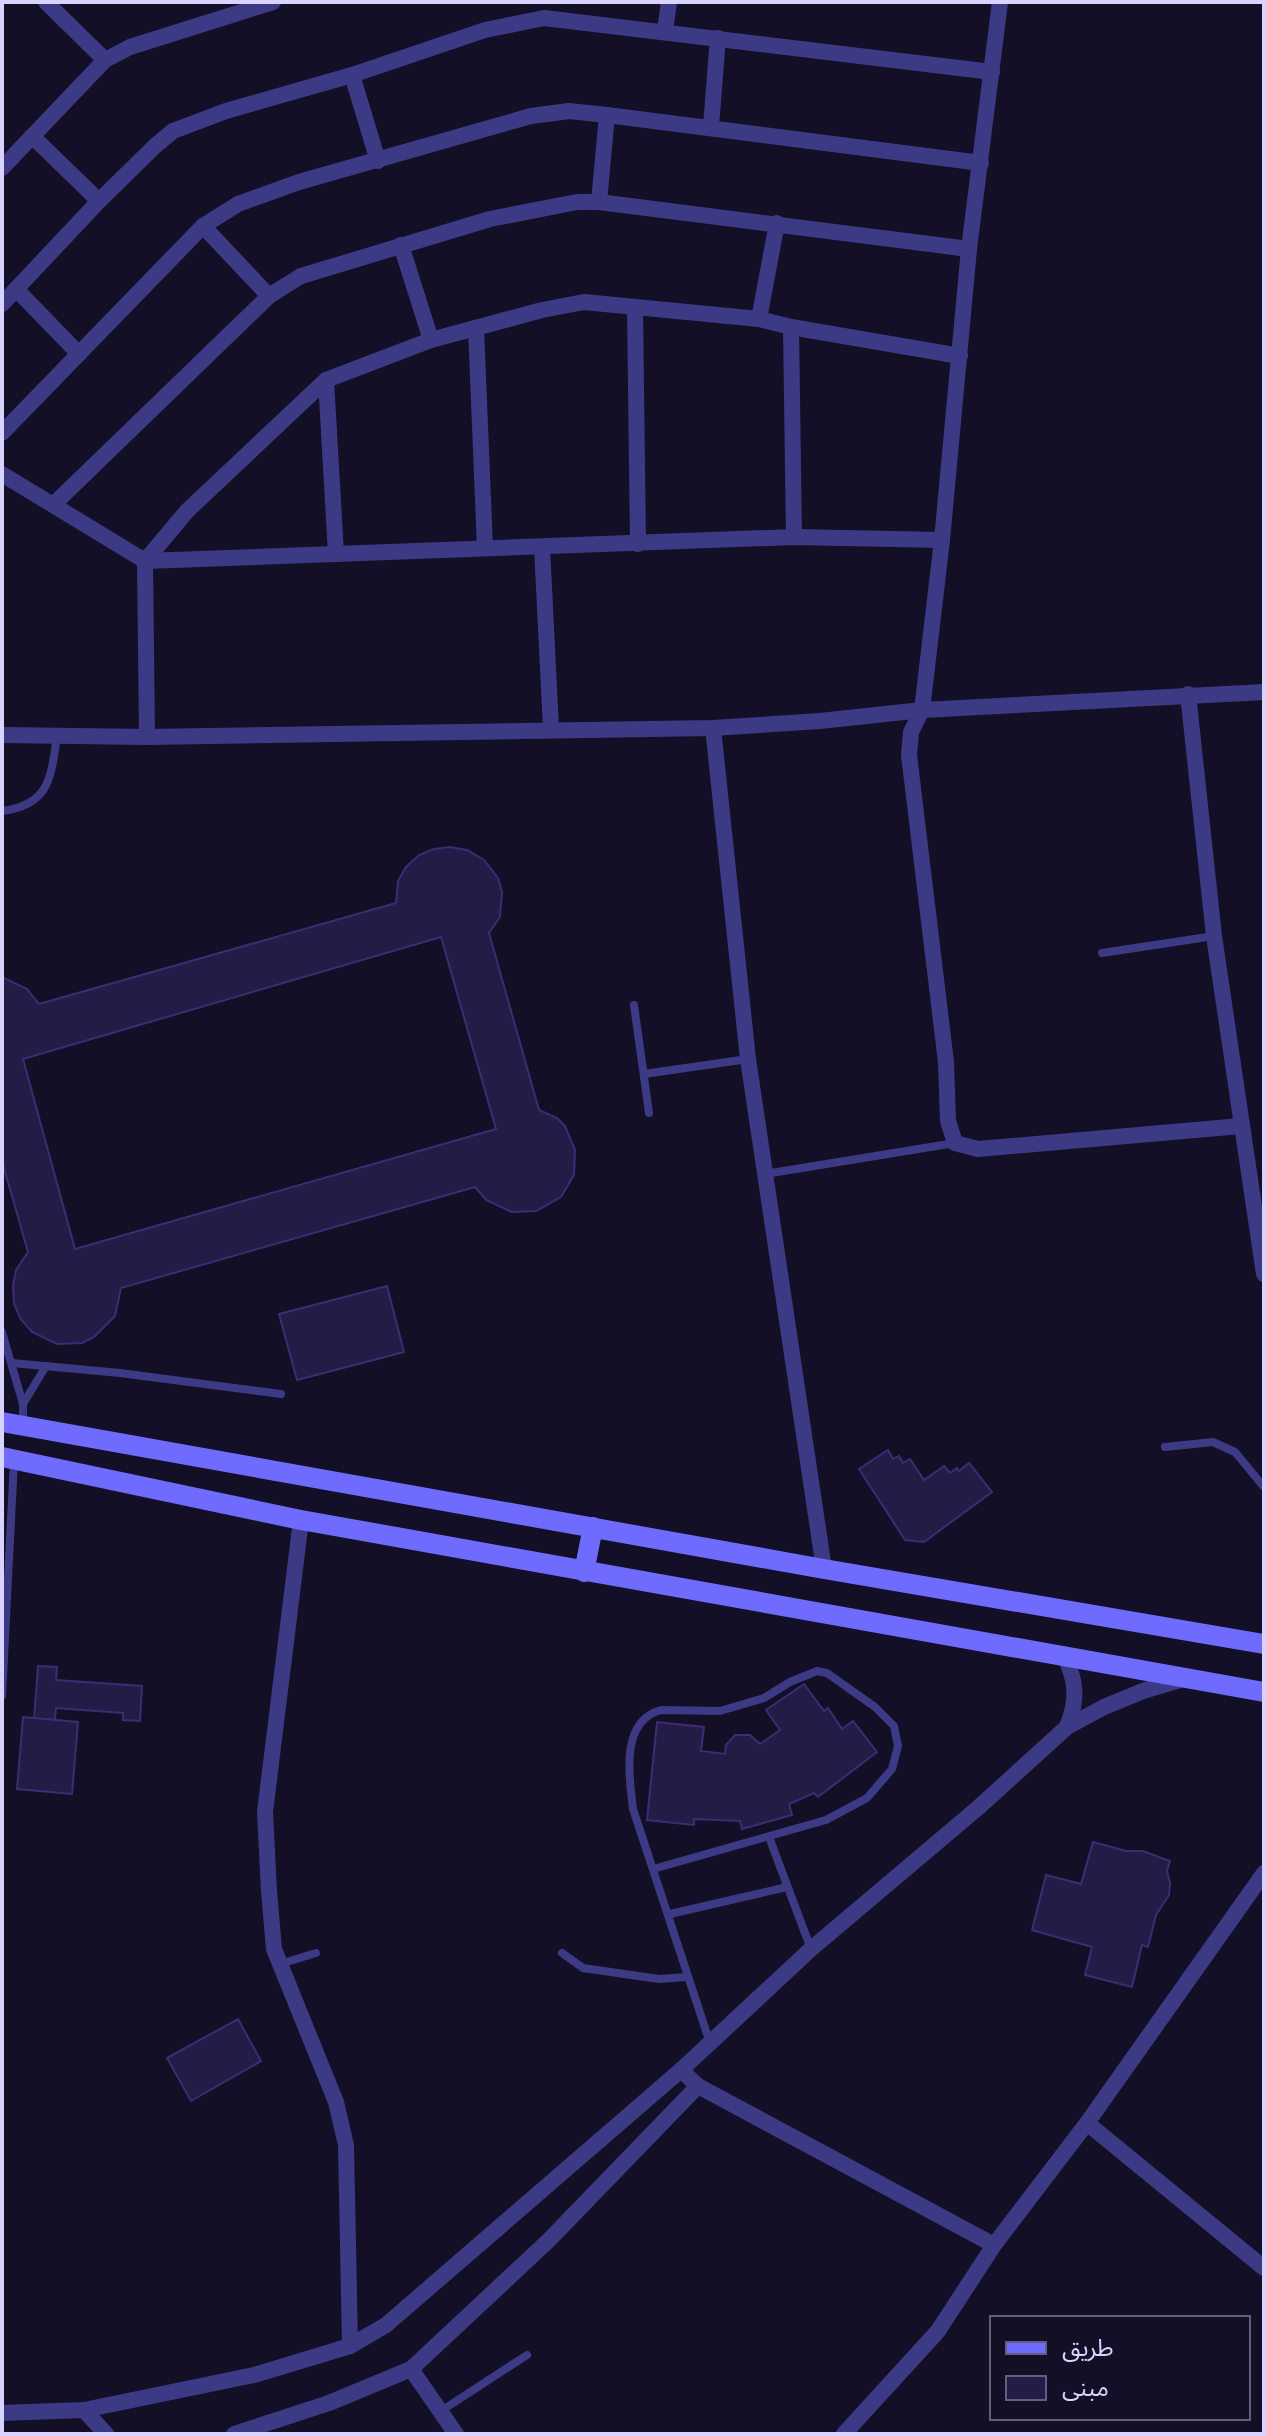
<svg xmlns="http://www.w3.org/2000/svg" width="1266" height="2436" font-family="Helvetica,'Noto Sans Arabic',sans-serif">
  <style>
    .building { fill: #241b47; stroke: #3b2d73; stroke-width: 2; fill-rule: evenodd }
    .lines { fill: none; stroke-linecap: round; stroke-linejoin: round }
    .lane { stroke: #3d3a85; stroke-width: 8 }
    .street { stroke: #3d3a85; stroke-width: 16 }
    .secondary { stroke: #6f6bff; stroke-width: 20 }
  </style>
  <rect width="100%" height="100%" fill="#130f26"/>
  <g class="building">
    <path d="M450,847L467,850L484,860L498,878L502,892L500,917L489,933L539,1110L557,1118L565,1126L575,1150L574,1175L561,1197L536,1211L512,1212L486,1200L475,1187L121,1288L115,1316L94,1337L82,1343L57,1344L32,1332L20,1318L14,1303L13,1286L16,1270L28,1252L2,1161V977L27,989L39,1004L396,903L398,881L406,867L419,855L434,849ZM441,937L496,1129L75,1249L23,1059Z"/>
    <polygon points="387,1286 404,1352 297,1380 279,1314"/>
    <polygon points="888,1450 893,1459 899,1456 903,1463 910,1459 924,1480 944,1466 950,1473 957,1468 959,1471 969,1463 992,1492 924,1542 905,1540 859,1469"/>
    <polygon points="38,1666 57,1667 56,1680 142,1686 140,1721 123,1720 123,1713 56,1708 55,1720 34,1719"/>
    <polygon points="804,1684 824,1711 828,1708 842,1729 853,1721 877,1752 818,1797 814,1793 789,1804 792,1815 742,1829 740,1821 694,1819 694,1825 647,1820 657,1722 704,1727 701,1751 725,1754 726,1745 735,1735 750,1735 760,1744 780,1730 766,1710"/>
    <polygon points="23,1717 78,1722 72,1794 17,1789"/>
    <polygon points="1093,1842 1126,1851 1143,1851 1170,1861 1167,1871 1170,1883 1169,1895 1156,1915 1148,1947 1142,1945 1132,1987 1085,1975 1092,1947 1032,1930 1046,1875 1081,1884"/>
    <polygon points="238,2019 261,2061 191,2101 167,2058"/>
  </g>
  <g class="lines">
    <g class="lane">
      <path d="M2,811C50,805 51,777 57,736"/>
      <polyline points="1102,953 1214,936"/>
      <polyline points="634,1005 649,1113"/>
      <polyline points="644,1074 748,1059"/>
      <polyline points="765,1174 955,1143"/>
      <polyline points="2,1332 23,1404 23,1424"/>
      <polyline points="12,1363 120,1373 281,1394"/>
      <polyline points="23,1404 46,1366"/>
      <polyline points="1165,1447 1213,1442 1235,1452 1264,1487"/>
      <polyline points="2,1696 14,1461"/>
      <polyline points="769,1837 811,1949"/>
      <path d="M653,1869L826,1820L867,1798L892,1769L898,1746L894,1726L875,1707L827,1673L817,1671L790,1682L764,1698L720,1711L661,1710C620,1721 629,1777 633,1809L710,2043"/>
      <polyline points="670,1914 787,1887"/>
      <polyline points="562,1953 583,1968 659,1979 687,1977"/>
      <polyline points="280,1964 316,1953"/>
      <polyline points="441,2411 527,2355"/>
    </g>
    <g class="street">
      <polyline points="46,2 105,60"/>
      <polyline points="1000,2 969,249 942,540 922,710 911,732 909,755 946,1062 948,1121 955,1143 978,1149 1241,1126"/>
      <polyline points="665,31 669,2"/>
      <polyline points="352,75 378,161"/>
      <polyline points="711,126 718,38"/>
      <polyline points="32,136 99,201"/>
      <polyline points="2,168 105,60 130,47 273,2"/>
      <polyline points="599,202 607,115"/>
      <polyline points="203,226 269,296"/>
      <polyline points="401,245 431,340"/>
      <polyline points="16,289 79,354"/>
      <polyline points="2,304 99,201 155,146 173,131 226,111 352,75 485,30 544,18 992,72"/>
      <polyline points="635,308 638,544"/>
      <polyline points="759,319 777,223"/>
      <polyline points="791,327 794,537"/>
      <polyline points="476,328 485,548"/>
      <polyline points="326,380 336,554"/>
      <polyline points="2,433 203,226 238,204 299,182 531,116 569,111 607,115 981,163"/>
      <polyline points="2,474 145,561 794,537 942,540"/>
      <polyline points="53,505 269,296 301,276 490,219 577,202 599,202 969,249"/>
      <polyline points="542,547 551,729"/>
      <polyline points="1188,694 1214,936 1264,1274"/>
      <polyline points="713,728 748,1059 824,1569"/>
      <polyline points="2,735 147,737 713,728 820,721 922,710 1264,692"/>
      <polyline points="147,737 145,561 187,511 326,380 431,340 542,310 584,302 759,319 791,327 960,356"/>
      <polyline points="301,1520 265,1812 269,1891 274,1949 336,2102 346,2145 350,2346"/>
      <path d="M1063,1654C1077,1680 1078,1700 1067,1727"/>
      <polyline points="681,2070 698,2086 994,2245 1087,2123 1264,1873"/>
      <polyline points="1087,2123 1264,2268"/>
      <polyline points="411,2369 456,2434"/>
      <polyline points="84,2410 106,2434"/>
      <polyline points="2,2413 84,2410 254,2375 350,2346 386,2325 681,2070 811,1949 979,1807 1067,1727 1104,1707 1143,1691 1183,1679"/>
      <polyline points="234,2434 329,2403 411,2369 549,2240 698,2086"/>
      <polyline points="844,2434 938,2331 994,2245"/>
    </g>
    <g class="secondary">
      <polyline points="2,1422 824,1569 1264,1644"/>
      <polyline points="2,1457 301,1520 1264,1692"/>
      <polyline points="584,1572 593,1527"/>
    </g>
  </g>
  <rect width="1266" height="2436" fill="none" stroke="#d9d4ff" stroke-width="8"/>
  <rect x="990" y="2316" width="260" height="104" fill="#130f26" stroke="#625e7d" stroke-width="2"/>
  <rect x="1006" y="2342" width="40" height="12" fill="#6f6bff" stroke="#625e7d" stroke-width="2"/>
  <text x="1062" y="2356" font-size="24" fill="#d9d4ff">طريق</text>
  <rect x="1006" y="2376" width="40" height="24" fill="#241b47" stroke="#625e7d" stroke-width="2"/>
  <text x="1062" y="2396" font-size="24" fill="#d9d4ff">مبنى</text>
</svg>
